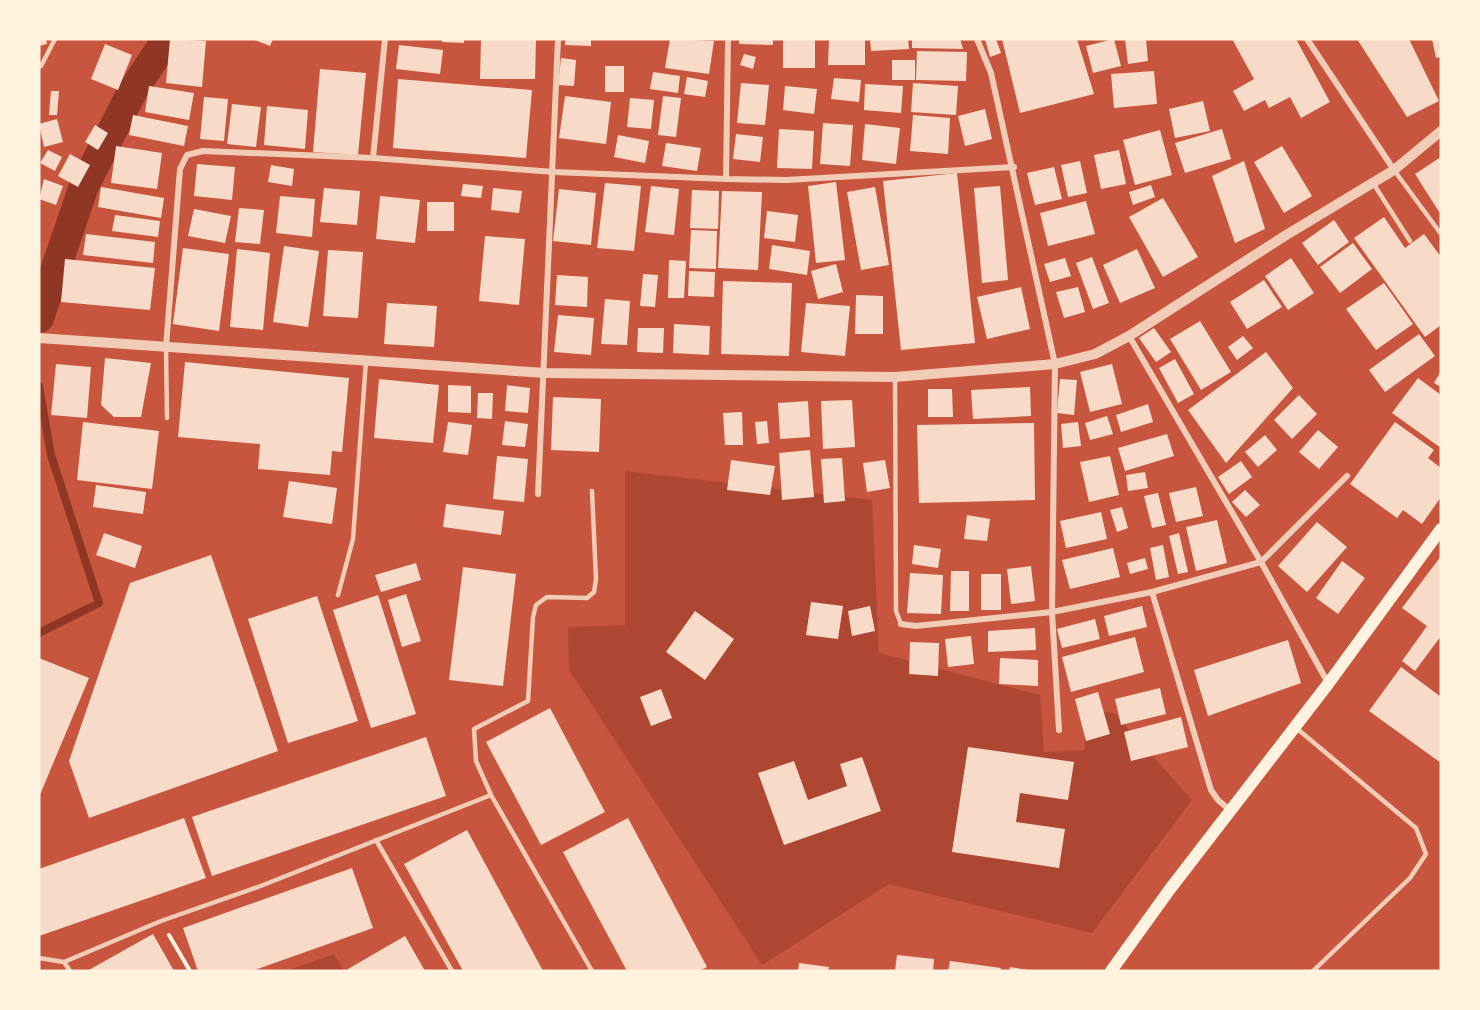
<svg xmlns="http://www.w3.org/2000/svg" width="1480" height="1010" font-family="Inter,sans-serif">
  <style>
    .green { fill: #ae4732 }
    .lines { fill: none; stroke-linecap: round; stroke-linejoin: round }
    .stream { stroke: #8f3625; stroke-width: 8 }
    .canal { stroke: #8f3625; stroke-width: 30 }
    .building { fill: #f7dbc8 }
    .path { stroke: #fff3e0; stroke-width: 4 }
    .service { stroke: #f1ccb7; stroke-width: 4.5 }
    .minor { stroke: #f1ccb7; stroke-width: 6 }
    .tertiary { stroke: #f1ccb7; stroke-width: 10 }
    .secondary { stroke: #fff3e0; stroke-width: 12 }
  </style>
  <rect width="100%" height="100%" fill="#c8553d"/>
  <g class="green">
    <polygon points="625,471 872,500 879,653 1040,695 1044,752 1085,750 1084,710 1114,713 1192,800 1092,933 889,884 762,965 569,670 568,627 625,625"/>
    <polygon points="334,954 344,971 286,971"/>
  </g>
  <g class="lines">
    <polyline class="stream" points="39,386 51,455 99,603 39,633"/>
    <polyline class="canal" points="39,318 84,186 133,90 167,39"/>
  </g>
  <g class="building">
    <polygon points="39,39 46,39 47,44 39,46"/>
    <polygon points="170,39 206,41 202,87 166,83"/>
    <polygon points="252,39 273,39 270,46"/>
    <polygon points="442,39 464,39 464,43 442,42"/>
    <polygon points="481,39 536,39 535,79 480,79"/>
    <polygon points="565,39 591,39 591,46 565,45"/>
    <polygon points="670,39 714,41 709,74 665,68"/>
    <polygon points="739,39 773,39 773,45 739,44"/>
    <rect x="783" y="39" width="32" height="29"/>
    <polygon points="829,39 865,39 865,65 828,65"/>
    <polygon points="870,39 908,39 909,49 871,51"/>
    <polygon points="912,39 960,39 963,49 912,48"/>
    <polygon points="985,39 996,39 1001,53 990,57"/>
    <polygon points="1002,39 1077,39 1094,94 1020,113"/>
    <polygon points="1114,39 1121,66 1093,73 1086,46"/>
    <polygon points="1125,39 1146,39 1148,61 1128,64"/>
    <polygon points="1232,39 1296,39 1330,102 1301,118 1290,97 1269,108 1265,100 1244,111 1233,91 1254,79"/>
    <polygon points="1357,39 1409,39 1439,101 1407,117"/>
    <polygon points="1432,39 1441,39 1441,57 1436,58"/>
    <polygon points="105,44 132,55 118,90 91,79"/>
    <polygon points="399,45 443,50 440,74 396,69"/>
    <polygon points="917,51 967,52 966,81 916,80"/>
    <polygon points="744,54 756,57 753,69 740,65"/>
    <polygon points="561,58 576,60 574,86 558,85"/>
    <rect x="892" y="60" width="23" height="20"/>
    <rect x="605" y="66" width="19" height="26"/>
    <polygon points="320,69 366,73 358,155 313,152"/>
    <polygon points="1154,71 1157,104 1114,108 1111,74"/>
    <polygon points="653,72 680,76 678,93 650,89"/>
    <polygon points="687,77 708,81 705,97 684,94"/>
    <polygon points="834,78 861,80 859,102 831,99"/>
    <polygon points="398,79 532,90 526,158 393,148"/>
    <polygon points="741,83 769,85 765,125 737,123"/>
    <polygon points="913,83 958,86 956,115 911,112"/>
    <polygon points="865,84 903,86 901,113 864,110"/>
    <polygon points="149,86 194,93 189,120 145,112"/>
    <polygon points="785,86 817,89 814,114 783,110"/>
    <polygon points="51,91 59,91 57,115 49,115"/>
    <polygon points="565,96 611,102 606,144 559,138"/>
    <polygon points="663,96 681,98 676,137 658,135"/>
    <polygon points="204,97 228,99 224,141 200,139"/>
    <polygon points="630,98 654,100 651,129 627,127"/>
    <polygon points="1203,101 1210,131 1175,138 1169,109"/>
    <polygon points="232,104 261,107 256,147 227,144"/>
    <polygon points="267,106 308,110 305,149 264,145"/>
    <polygon points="985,109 992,139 965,146 958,116"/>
    <polygon points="133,115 188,126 184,146 129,135"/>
    <polygon points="913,115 950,118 948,154 910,151"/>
    <polygon points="57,119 63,142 44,147 39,124"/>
    <polygon points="823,123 853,125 850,166 820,164"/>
    <polygon points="865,124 900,128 896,164 862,160"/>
    <polygon points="95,125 108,133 98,150 85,142"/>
    <polygon points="779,129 814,131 812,169 777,168"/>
    <polygon points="1222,129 1231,159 1185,173 1175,143"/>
    <polygon points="1160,130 1172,175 1135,185 1123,140"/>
    <polygon points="736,134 763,137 760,162 733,159"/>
    <polygon points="618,135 649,141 645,163 614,157"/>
    <polygon points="666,143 701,148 697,171 662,166"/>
    <polygon points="116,146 162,153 157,189 111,183"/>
    <polygon points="1282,146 1312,196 1284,213 1254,162"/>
    <polygon points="48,150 62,157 55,171 40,163"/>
    <polygon points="1119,150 1126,184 1101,189 1094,155"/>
    <polygon points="70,154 90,165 78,187 58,176"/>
    <polygon points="1441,157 1441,215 1415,174"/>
    <polygon points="1080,161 1087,193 1068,197 1061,165"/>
    <polygon points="1244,161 1265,229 1235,243 1212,176"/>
    <polygon points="197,164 235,167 232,200 194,196"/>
    <polygon points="271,165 294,169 292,186 268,182"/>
    <polygon points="1054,167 1062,199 1035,205 1027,173"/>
    <polygon points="957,173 975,343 901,350 883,181"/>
    <polygon points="44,179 63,186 56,205 39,199"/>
    <polygon points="836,182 845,260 816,263 808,186"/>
    <polygon points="605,183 641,186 634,251 597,248"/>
    <polygon points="463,184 483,186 481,198 461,196"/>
    <polygon points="1151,185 1155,197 1133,205 1129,192"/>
    <polygon points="651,186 679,189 674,235 645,232"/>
    <polygon points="1000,186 1008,280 982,283 974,188"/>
    <polygon points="101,187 164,198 161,218 98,207"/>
    <polygon points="875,187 889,265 861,270 847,192"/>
    <polygon points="324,188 360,191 357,225 320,222"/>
    <polygon points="493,188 522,191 519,213 491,210"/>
    <polygon points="559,189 596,193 591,245 553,241"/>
    <polygon points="692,190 719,191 718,229 690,228"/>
    <polygon points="722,191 762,192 758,270 718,268"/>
    <polygon points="280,196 315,199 312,237 276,233"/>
    <polygon points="380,196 420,200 415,243 376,239"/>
    <polygon points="1163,198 1198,257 1163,277 1129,217"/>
    <polygon points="1086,201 1095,234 1048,246 1040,213"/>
    <rect x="427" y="202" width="27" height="29"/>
    <polygon points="239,208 264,210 260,244 235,242"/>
    <polygon points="194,209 231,216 225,243 188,236"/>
    <polygon points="767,211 798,215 795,242 764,238"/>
    <polygon points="115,215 160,221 158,237 112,231"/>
    <polygon points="1384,217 1405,248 1424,234 1441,257 1441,325 1425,337 1354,238"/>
    <polygon points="1334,220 1349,242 1318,265 1302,243"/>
    <polygon points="691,230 717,231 716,269 689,268"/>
    <polygon points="86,234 155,242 153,263 83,255"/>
    <polygon points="485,236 525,239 519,305 479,301"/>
    <polygon points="1353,243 1372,269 1340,293 1320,267"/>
    <polygon points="772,245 810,251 807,275 769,269"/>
    <polygon points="284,246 319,251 308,327 273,322"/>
    <polygon points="183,248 229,254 219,331 173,324"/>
    <polygon points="237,249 270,253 263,330 230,327"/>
    <polygon points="1137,249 1155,288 1120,303 1103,265"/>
    <polygon points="328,250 363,252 358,318 323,316"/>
    <polygon points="1092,257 1109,303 1093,309 1076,263"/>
    <polygon points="1065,258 1071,276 1050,282 1044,264"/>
    <polygon points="1291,258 1314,293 1288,310 1265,276"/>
    <polygon points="65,259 155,268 150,310 61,302"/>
    <polygon points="669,260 686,261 684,298 668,298"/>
    <polygon points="836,264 843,292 818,299 811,271"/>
    <polygon points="689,271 715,272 714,297 688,296"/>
    <polygon points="643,274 658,275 655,307 640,306"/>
    <polygon points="557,275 588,277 587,307 555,305"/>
    <polygon points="1264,280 1282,307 1247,329 1230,302"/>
    <polygon points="723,281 792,283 789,356 721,354"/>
    <polygon points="1384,283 1413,324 1376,350 1346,309"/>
    <polygon points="1021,287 1030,329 987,339 977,297"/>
    <polygon points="1078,287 1085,312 1064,318 1056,292"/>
    <polygon points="856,295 883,296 883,334 855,334"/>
    <polygon points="605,299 630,301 627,345 601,344"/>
    <polygon points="387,303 437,306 434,347 384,344"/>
    <polygon points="806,303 850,306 845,356 801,352"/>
    <polygon points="558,315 594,318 591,355 554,352"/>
    <polygon points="1200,321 1231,372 1201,390 1170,339"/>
    <polygon points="674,324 710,326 709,355 673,353"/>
    <polygon points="638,328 664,328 663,353 637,352"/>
    <polygon points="1154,328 1171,352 1156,362 1139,338"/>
    <polygon points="1419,334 1435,356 1385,392 1369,370"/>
    <polygon points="1243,336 1253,348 1237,360 1228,347"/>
    <polygon points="1266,352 1293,388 1226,463 1188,410"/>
    <polygon points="105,358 151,363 141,417 114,417 101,405"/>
    <polygon points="1175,359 1194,394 1178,403 1159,368"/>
    <polygon points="185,362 349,378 342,452 332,451 330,475 258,469 260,444 178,437"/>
    <polygon points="56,364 91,367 87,418 51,415"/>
    <polygon points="1112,364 1122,404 1090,412 1080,372"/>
    <polygon points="1441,371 1441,387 1434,383"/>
    <polygon points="1418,378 1441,395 1441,448 1392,413"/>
    <polygon points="379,379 439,385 433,443 374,438"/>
    <polygon points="1060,379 1077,380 1074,415 1057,413"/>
    <polygon points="448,385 471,386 471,413 448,412"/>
    <polygon points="507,385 530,388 528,413 505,411"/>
    <polygon points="1030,387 1031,416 973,419 971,390"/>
    <polygon points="928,389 952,389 953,417 928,417"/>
    <polygon points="478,393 493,393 492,419 477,418"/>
    <polygon points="1299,395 1317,414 1292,439 1274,420"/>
    <polygon points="553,397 601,399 599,452 551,450"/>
    <polygon points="852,400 855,447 823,449 821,401"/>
    <polygon points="808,401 810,437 780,439 778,403"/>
    <polygon points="1148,404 1153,422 1121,432 1116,415"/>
    <polygon points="742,412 743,445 725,445 723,413"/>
    <polygon points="1107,416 1113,434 1090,440 1085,423"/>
    <polygon points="505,421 528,424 525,447 502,445"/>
    <polygon points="767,421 769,443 757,444 755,422"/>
    <polygon points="83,422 159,431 152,489 77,480"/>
    <polygon points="448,422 472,425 468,455 443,452"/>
    <polygon points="1078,422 1081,446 1063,448 1061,424"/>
    <polygon points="1395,422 1434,450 1428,458 1441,468 1441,497 1422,524 1403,510 1397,518 1350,484"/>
    <polygon points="1034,423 1035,500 919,503 917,425"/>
    <polygon points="1318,430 1338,447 1319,469 1299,452"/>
    <polygon points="1167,434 1174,456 1125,471 1118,448"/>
    <polygon points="1265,435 1277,450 1258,467 1245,452"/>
    <polygon points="810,450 814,497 782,500 779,453"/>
    <polygon points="497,456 528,459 524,502 493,499"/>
    <polygon points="1110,456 1119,495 1089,502 1080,462"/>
    <polygon points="842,458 845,501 824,503 821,459"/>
    <polygon points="731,460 775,466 770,495 727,490"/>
    <polygon points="885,460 890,488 867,492 863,463"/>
    <polygon points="1241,461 1252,477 1229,494 1218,477"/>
    <polygon points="1145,472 1148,488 1128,491 1126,475"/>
    <polygon points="289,481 337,488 332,524 283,517"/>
    <polygon points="96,485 146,492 143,514 93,507"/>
    <polygon points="1196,487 1203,516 1176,522 1169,493"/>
    <polygon points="1245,490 1260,505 1246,517 1232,502"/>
    <polygon points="1158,493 1166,525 1152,528 1144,496"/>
    <polygon points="446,504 504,511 501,535 443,527"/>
    <polygon points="1122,507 1128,528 1117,532 1110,510"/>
    <polygon points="1101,512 1107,539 1066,548 1060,521"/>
    <polygon points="967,515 990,519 987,541 964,539"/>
    <polygon points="1217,520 1227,563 1196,571 1186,527"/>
    <polygon points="1317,522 1347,547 1307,592 1278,566"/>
    <polygon points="104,533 142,546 135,568 96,555"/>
    <polygon points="1179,533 1188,572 1178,574 1169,536"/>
    <polygon points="914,545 941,549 938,568 912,564"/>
    <polygon points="1163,545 1169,577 1156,580 1150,548"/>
    <polygon points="1113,548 1120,577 1070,589 1062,560"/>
    <polygon points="211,555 278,751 89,818 69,761 130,583"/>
    <polygon points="1441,556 1441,636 1415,671 1402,661 1427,626 1402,608"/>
    <polygon points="1145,558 1148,569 1130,574 1127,563"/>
    <polygon points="1342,561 1365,578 1338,614 1316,598"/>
    <polygon points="416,563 421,580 381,592 375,575"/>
    <polygon points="1031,566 1035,601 1011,604 1007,569"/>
    <polygon points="463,567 516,574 503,686 449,680"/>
    <polygon points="951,571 969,571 969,611 950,611"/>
    <polygon points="910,573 943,575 941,614 907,613"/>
    <rect x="981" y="574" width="20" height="36"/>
    <polygon points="406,594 421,641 402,647 388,600"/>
    <polygon points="378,595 416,714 371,728 333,610"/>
    <polygon points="317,596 358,721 288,743 248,619"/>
    <polygon points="811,602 843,606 838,639 806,635"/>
    <polygon points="870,606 875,631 852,636 848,611"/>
    <polygon points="1142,606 1147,627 1109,636 1104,616"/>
    <polygon points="695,611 734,639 705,680 666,652"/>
    <polygon points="1095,619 1100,639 1062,648 1057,629"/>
    <polygon points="1035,628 1036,650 988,652 988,631"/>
    <polygon points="971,636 974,664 948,667 945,639"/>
    <polygon points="1135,637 1144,672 1071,692 1062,657"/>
    <polygon points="1288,640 1301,683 1208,716 1194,670"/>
    <polygon points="910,642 939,643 938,676 909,674"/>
    <polygon points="39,658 89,678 39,797"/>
    <polygon points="1000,658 1038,660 1038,686 999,684"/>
    <polygon points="1401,667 1441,697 1441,763 1369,711"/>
    <polygon points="1160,688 1166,714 1121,725 1115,699"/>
    <polygon points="661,689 672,718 651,726 640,697"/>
    <polygon points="1098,692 1110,734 1086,741 1075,699"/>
    <polygon points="550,708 605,812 541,845 486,742"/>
    <polygon points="1181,717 1188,747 1131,761 1124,732"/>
    <polygon points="426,737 446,796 212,876 192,817"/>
    <polygon points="968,747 1074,762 1068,800 1020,793 1016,822 1065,829 1059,868 952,852"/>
    <polygon points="862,757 881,811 784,845 758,773 794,761 808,800 847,786 840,764"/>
    <polygon points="184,818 206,878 39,936 39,869"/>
    <polygon points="628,818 707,967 699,971 627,971 563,852"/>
    <polygon points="467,830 543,971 463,971 404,864"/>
    <polygon points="352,868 373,928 252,971 198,971 183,928"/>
    <polygon points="153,934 174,971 87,971"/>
    <polygon points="405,936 425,971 349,971 348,969"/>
    <polygon points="897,955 934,959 933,971 895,971"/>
    <polygon points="950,961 1001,968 1000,971 948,971"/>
    <polygon points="799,963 829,967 828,971 798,971"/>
    <polygon points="1010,967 1028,970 1028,971 1009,971"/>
  </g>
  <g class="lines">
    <polyline class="path" points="169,935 190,971"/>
    <g class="service">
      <polyline points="41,66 55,39"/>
      <polyline points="1394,170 1441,234"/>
      <polyline points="1373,183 1410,241"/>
      <polyline points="166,347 167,418"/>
      <polyline points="895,378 896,611 901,624"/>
      <polyline points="592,491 596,579 594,592 587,598 547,597 536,605 533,617 528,701 474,729 476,761 491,795 592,971"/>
      <polyline points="338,595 353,539 366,361"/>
      <polyline points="1295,727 1416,828 1426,854 1410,878 1313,971"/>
      <polyline points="376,840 452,971"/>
      <polyline points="39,958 64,962 161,921 258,887 491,795"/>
      <polyline points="64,962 70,971"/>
    </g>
    <g class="minor">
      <polyline points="977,39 991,73 1055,364 1052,612 1059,730"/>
      <polyline points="1307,39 1394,170"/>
      <polyline points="373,158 385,39"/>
      <polyline points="726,179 728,39"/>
      <polyline points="1129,336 1261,562 1328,683"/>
      <polyline points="166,347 180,169 187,155 203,151 373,158 554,172 726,179 786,180 1014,167"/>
      <polyline points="538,494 558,39"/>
      <polyline points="1152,592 1211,790 1218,800 1231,811"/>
      <polyline points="901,624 916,626 1052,612 1152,592 1261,562 1347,476"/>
    </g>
    <polyline class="tertiary" points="39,338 545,373 895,377 1055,364 1095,354 1129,336 1283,237 1394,170 1441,131"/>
    <polyline class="secondary" points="1111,971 1170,889 1328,684 1441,529"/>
  </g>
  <rect width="1480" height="1010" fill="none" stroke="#fff3e0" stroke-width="81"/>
</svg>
